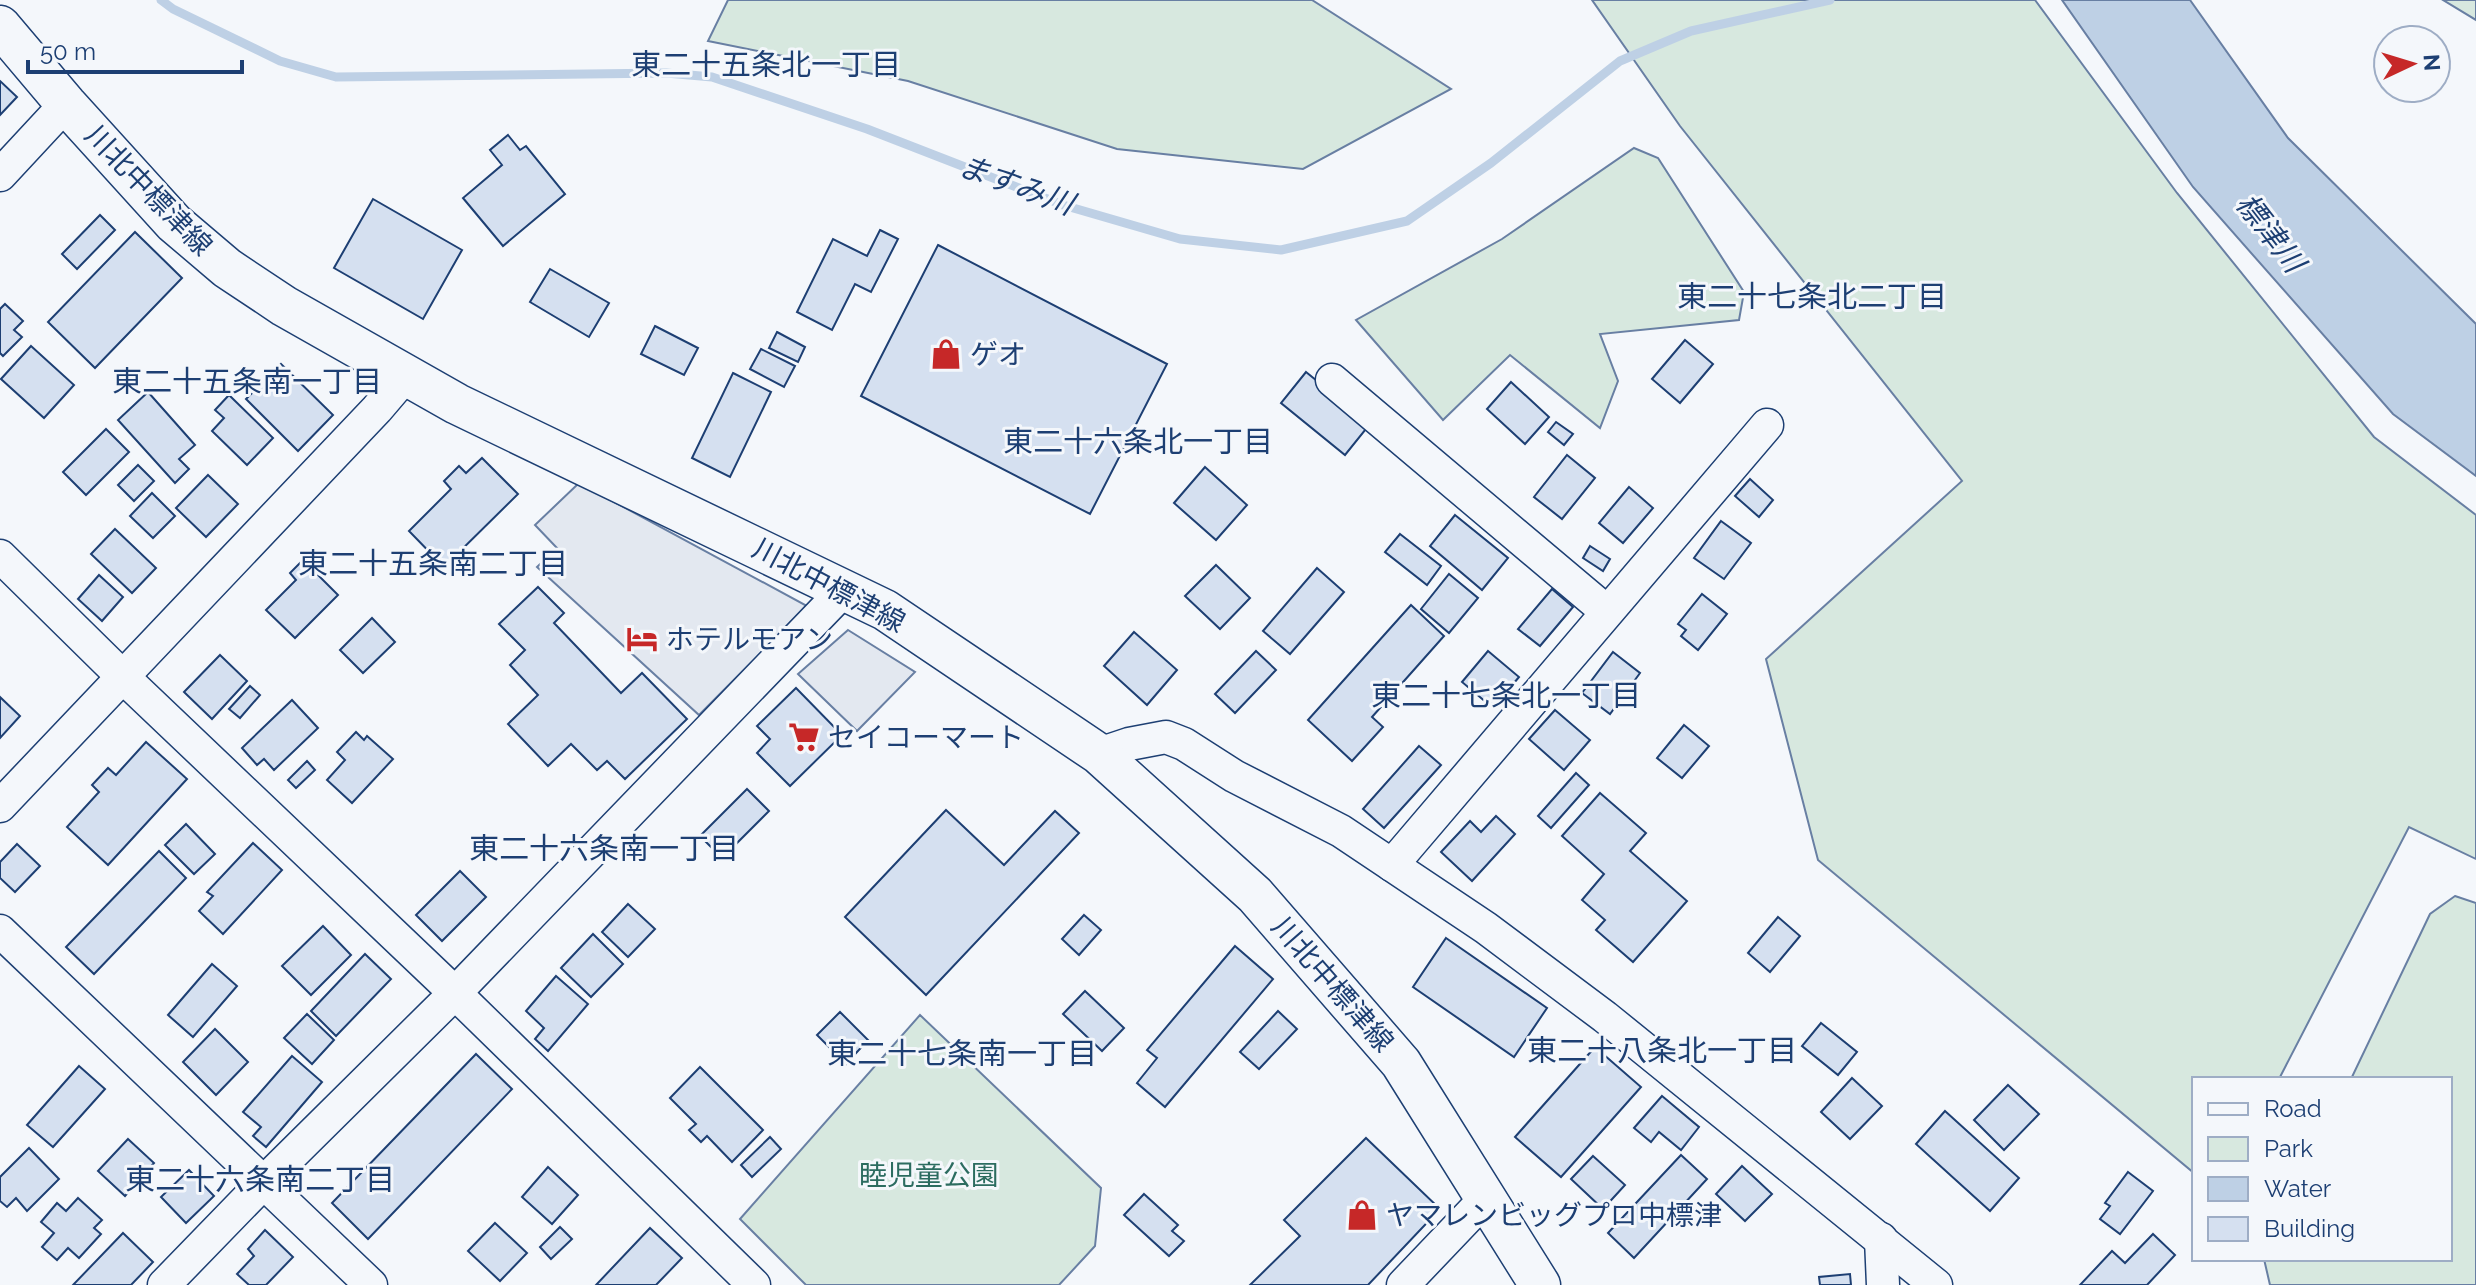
<svg xmlns="http://www.w3.org/2000/svg" width="2476" height="1285" font-family="Raleway,'Noto Sans JP',sans-serif">
  <style>
    .green { fill: #d7e8df; stroke: #687fa3; stroke-width: 2 }
    .parking { fill: #e3e8f0; stroke: #687fa3; stroke-width: 2 }
    .water { fill: #bed0e5; stroke: #687fa3; stroke-width: 2 }
    .lines { fill: none; stroke-linecap: round; stroke-linejoin: round }
    .stream { stroke: #bed0e5; stroke-width: 9 }
    .building { fill: #d5e0f0; stroke: #1d3f73; stroke-width: 2 }
    .minor-casing { stroke: #1d3f73; stroke-width: 35 }
    .major-casing { stroke: #1d3f73; stroke-width: 43 }
    .minor { stroke: #f4f7fb; stroke-width: 32 }
    .major { stroke: #f4f7fb; stroke-width: 40 }
    .labels { text-anchor: middle; stroke-width: 6; stroke-linejoin: round; paint-order: stroke }
    .street-label { font-size: 28px; fill: #1d3f73; stroke: #f4f7fb }
    .poi-label { font-size: 28px; fill: #1d3f73; stroke: #f4f7fb; text-anchor: start }
    .park-label { font-size: 28px; fill: #2c6c60; stroke: #f4f7fb }
    .neighbourhood-label { font-size: 30px; fill: #1d3f73; stroke: #f4f7fb }
    .water-label { font-size: 30px; font-style: italic; fill: #1d3f73; stroke: #f4f7fb }
  </style>
  <rect width="100%" height="100%" fill="#f4f7fb"/>
  <g class="green">
    <polygon points="728,0 1312,0 1451,89 1303,169 1117,149 908,81 708,41"/>
    <polygon points="1592,0 2035,0 2177,193 2374,437 2476,515 2476,859 2409,827 2279,1079 2194,1079 2194,1173 1818,860 1766,659 1962,481 1680,126"/>
    <polygon points="2443,0 2476,0 2476,20"/>
    <polygon points="1634,148 1658,158 1744,292 1739,320 1600,334 1618,381 1600,428 1510,355 1443,420 1356,320 1502,239"/>
    <polygon points="2455,896 2476,903 2476,1285 2270,1285 2264,1259 2450,1259 2450,1079 2351,1079 2430,914"/>
    <polygon points="920,1015 1101,1188 1095,1246 1059,1285 806,1285 740,1219"/>
  </g>
  <g class="parking">
    <polygon points="579,483 807,606 699,715 537,567 557,548 535,525"/>
    <polygon points="848,630 915,672 857,731 798,674"/>
  </g>
  <polygon class="water" points="2062,0 2190,0 2288,138 2476,324 2476,476 2393,414 2193,187"/>
  <g class="lines">
    <polyline class="stream" points="161,0 173,9 280,61 336,77 666,73 712,77 867,129 1063,205 1180,239 1281,250 1407,221 1491,163 1620,61 1691,31 1830,0"/>
  </g>
  <g class="building">
    <polygon points="0,81 17,97 0,115"/>
    <polygon points="508,135 520,150 526,146 565,194 503,246 463,198 502,165 490,150"/>
    <polygon points="373,199 462,250 423,319 334,268"/>
    <polygon points="100,215 115,230 77,269 62,254"/>
    <polygon points="880,230 898,239 871,292 855,284 832,330 797,312 833,239 867,256"/>
    <polygon points="135,232 182,278 95,368 48,322"/>
    <polygon points="938,245 1167,364 1090,514 861,396"/>
    <polygon points="550,269 609,303 589,337 530,302"/>
    <polygon points="5,304 23,321 14,330 22,337 3,356 0,353 0,309"/>
    <polygon points="655,326 698,348 684,375 641,354"/>
    <polygon points="777,332 805,347 798,362 769,348"/>
    <polygon points="1685,340 1713,364 1680,403 1652,379"/>
    <polygon points="31,346 74,385 44,418 1,379"/>
    <polygon points="761,349 795,366 784,387 750,369"/>
    <polygon points="281,364 333,415 298,451 246,399"/>
    <polygon points="1306,372 1370,424 1345,455 1281,403"/>
    <polygon points="733,373 771,392 730,477 692,458"/>
    <polygon points="1511,382 1549,417 1525,444 1487,409"/>
    <polygon points="148,392 195,445 179,459 189,469 175,483 118,420"/>
    <polygon points="229,395 273,438 247,465 212,431 224,418 215,410"/>
    <polygon points="1556,422 1573,434 1564,445 1548,432"/>
    <polygon points="106,429 129,452 86,495 63,472"/>
    <polygon points="1567,455 1595,478 1562,519 1534,497"/>
    <polygon points="482,458 518,494 444,567 409,531 451,489 444,481 459,466 466,473"/>
    <polygon points="138,465 154,481 134,501 118,485"/>
    <polygon points="1205,467 1247,505 1216,540 1174,503"/>
    <polygon points="208,475 238,504 206,537 176,508"/>
    <polygon points="1750,479 1773,500 1759,517 1735,496"/>
    <polygon points="1629,487 1653,508 1623,543 1599,523"/>
    <polygon points="152,493 175,516 153,538 130,516"/>
    <polygon points="1455,515 1508,558 1482,590 1430,546"/>
    <polygon points="1721,521 1751,543 1724,579 1694,558"/>
    <polygon points="115,529 156,568 132,593 91,554"/>
    <polygon points="1400,534 1441,566 1427,585 1385,552"/>
    <polygon points="1590,546 1610,559 1603,571 1583,558"/>
    <polygon points="303,560 338,595 295,638 266,610 296,580 290,573"/>
    <polygon points="1216,565 1250,598 1220,629 1185,596"/>
    <polygon points="1317,568 1344,592 1290,654 1263,631"/>
    <polygon points="1449,574 1478,598 1449,633 1421,609"/>
    <polygon points="99,575 123,597 102,621 78,599"/>
    <polygon points="538,587 564,613 554,623 621,693 642,673 687,719 625,779 607,761 597,770 571,744 548,766 508,724 538,695 510,665 525,650 499,624"/>
    <polygon points="1552,589 1573,607 1540,646 1518,629"/>
    <polygon points="1702,594 1727,614 1698,650 1681,636 1686,630 1678,624"/>
    <polygon points="1411,605 1444,636 1372,717 1383,727 1352,761 1308,720"/>
    <polygon points="372,618 395,642 363,673 340,650"/>
    <polygon points="1134,632 1177,670 1147,705 1104,666"/>
    <polygon points="1256,651 1276,670 1235,713 1215,694"/>
    <polygon points="1488,651 1519,677 1493,708 1462,682"/>
    <polygon points="1613,652 1640,673 1610,714 1582,693"/>
    <polygon points="220,655 247,681 212,719 184,692"/>
    <polygon points="250,686 260,695 240,718 229,709"/>
    <polygon points="796,688 842,735 790,786 757,753 770,739 757,726"/>
    <polygon points="0,697 20,716 0,738"/>
    <polygon points="292,700 318,728 274,770 264,759 257,765 242,748"/>
    <polygon points="1555,710 1590,740 1564,770 1529,739"/>
    <polygon points="1684,725 1709,746 1682,778 1657,758"/>
    <polygon points="356,732 364,740 367,736 393,759 352,803 327,780 345,760 337,752"/>
    <polygon points="146,742 187,779 108,865 67,827 99,792 92,785 108,768 116,775"/>
    <polygon points="1419,746 1441,765 1384,828 1363,809"/>
    <polygon points="307,761 315,770 296,788 288,780"/>
    <polygon points="1576,773 1589,785 1551,828 1538,816"/>
    <polygon points="747,789 769,811 722,858 700,836"/>
    <polygon points="1600,793 1646,833 1630,851 1687,901 1633,962 1596,930 1605,920 1582,900 1604,874 1562,836"/>
    <polygon points="946,810 1004,865 1055,811 1079,833 926,995 845,917"/>
    <polygon points="1496,816 1515,834 1472,881 1441,852 1470,821 1481,832"/>
    <polygon points="186,824 215,854 194,874 165,845"/>
    <polygon points="253,843 282,870 223,934 199,911 213,896 207,892"/>
    <polygon points="17,844 40,866 15,892 0,878 0,862"/>
    <polygon points="159,851 186,878 94,974 66,947"/>
    <polygon points="460,871 486,897 442,941 416,915"/>
    <polygon points="628,904 655,929 628,957 602,932"/>
    <polygon points="1084,915 1101,930 1079,955 1062,939"/>
    <polygon points="1778,917 1800,936 1770,972 1748,953"/>
    <polygon points="323,926 351,955 311,995 282,966"/>
    <polygon points="593,934 623,964 591,997 561,968"/>
    <polygon points="1446,938 1547,1008 1514,1057 1413,987"/>
    <polygon points="1235,946 1273,979 1165,1107 1137,1083 1157,1058 1147,1050"/>
    <polygon points="365,954 391,979 336,1036 311,1011"/>
    <polygon points="212,964 237,986 193,1037 168,1015"/>
    <polygon points="556,976 588,1004 548,1051 535,1039 544,1028 526,1011"/>
    <polygon points="1085,991 1124,1028 1102,1051 1063,1014"/>
    <polygon points="1278,1011 1297,1029 1259,1069 1240,1052"/>
    <polygon points="840,1012 868,1040 846,1064 817,1035"/>
    <polygon points="307,1014 334,1040 312,1064 284,1038"/>
    <polygon points="1821,1023 1857,1052 1838,1075 1802,1046"/>
    <polygon points="215,1029 248,1062 216,1095 183,1062"/>
    <polygon points="1595,1047 1641,1087 1561,1177 1515,1137"/>
    <polygon points="476,1054 512,1089 368,1239 332,1203"/>
    <polygon points="292,1056 322,1082 266,1147 253,1136 261,1127 243,1112"/>
    <polygon points="79,1066 105,1089 53,1147 27,1125"/>
    <polygon points="700,1067 763,1130 732,1162 707,1136 701,1142 689,1130 696,1124 670,1098"/>
    <polygon points="1852,1078 1882,1106 1850,1139 1821,1112"/>
    <polygon points="2008,1085 2039,1114 2004,1150 1974,1120"/>
    <polygon points="1662,1096 1699,1127 1681,1150 1659,1132 1651,1142 1634,1128"/>
    <polygon points="1945,1111 2019,1178 1990,1211 1916,1144"/>
    <polygon points="770,1137 781,1149 752,1177 741,1165"/>
    <polygon points="1366,1138 1440,1209 1368,1285 1250,1285 1300,1236 1284,1220"/>
    <polygon points="128,1139 154,1163 125,1196 98,1171"/>
    <polygon points="29,1148 59,1179 27,1211 16,1198 7,1207 0,1201 0,1177"/>
    <polygon points="1681,1155 1707,1179 1634,1258 1608,1233"/>
    <polygon points="1593,1156 1625,1185 1603,1209 1571,1179"/>
    <polygon points="1742,1166 1772,1194 1745,1221 1716,1194"/>
    <polygon points="548,1167 578,1195 552,1224 522,1197"/>
    <polygon points="189,1170 214,1196 186,1223 161,1197"/>
    <polygon points="2128,1172 2153,1191 2120,1234 2100,1219 2110,1206 2105,1203"/>
    <polygon points="1144,1194 1178,1225 1172,1231 1184,1241 1169,1256 1124,1215"/>
    <polygon points="78,1198 102,1220 94,1228 101,1234 79,1258 68,1248 57,1260 42,1247 54,1233 41,1222 57,1203 66,1211"/>
    <polygon points="495,1223 527,1253 500,1281 468,1251"/>
    <polygon points="560,1227 572,1239 551,1259 540,1247"/>
    <polygon points="650,1228 682,1258 656,1285 596,1285"/>
    <polygon points="265,1230 293,1257 266,1285 249,1285 237,1274 254,1256 248,1249"/>
    <polygon points="123,1233 153,1262 131,1285 73,1285"/>
    <polygon points="2153,1234 2175,1255 2147,1285 2080,1285 2112,1251 2125,1263"/>
    <polygon points="1850,1274 1851,1285 1820,1285 1819,1277"/>
  </g>
  <g class="lines">
    <defs>
      <g id="minor">
        <polyline points="0,175 66,104"/>
        <polyline points="1332,380 1606,611"/>
        <polyline points="0,556 123,677 455,993 754,1285"/>
        <polyline points="1099,754 1129,744 1166,737 1184,744 1234,776 1341,831 1486,928 1605,1017 1936,1285"/>
        <polyline points="0,806 377,409 406,375"/>
        <polyline points="1392,865 1767,425"/>
        <polyline points="0,931 371,1285"/>
        <polyline points="1881,1239 1883,1285"/>
        <polyline points="164,1285 264,1182 455,993 844,590"/>
        <polyline points="1403,1285 1486,1198"/>
      </g>
      <polyline id="major" points="0,26 66,104 174,223 227,268 284,306 457,404 885,610 1099,754 1255,895 1401,1063 1540,1285"/>
    </defs>
    <use href="#minor" class="minor-casing"/>
    <use href="#major" class="major-casing"/>
    <use href="#minor" class="minor"/>
    <use href="#major" class="major"/>
  </g>
  <defs>
    <symbol id="shop-bare" viewBox="-9 -9 18 18"><path d="M-5-2.5h2.3a2.7 3.5 0 0 1 5.4 0H5L5.5 6h-11ZM-1.5-2.5h3a1.5 2.3 0 0 0-3 0Z" fill="#c62828" stroke="#f4f7fb" stroke-width="2.5" paint-order="stroke"/></symbol>
    <symbol id="hotel-bare" viewBox="-9 -9 18 18"><path d="M-6-4.5h1.5V1H6V5H4.5V3h-9V5H-6ZM-4 0a1.8 1.8 0 1 1 3.6 0ZM.5 0V-2.5h3Q6-2.5 6 0Z" fill="#c62828" stroke="#f4f7fb" stroke-width="2.5" paint-order="stroke"/></symbol>
    <symbol id="supermarket-bare" viewBox="-9 -9 18 18"><path d="M-6-5.5h2.5l.6 2H6L4.5 2H-2.5L-4.4-4H-6ZM-1.5 3.2a1.3 1.3 0 1 0 .1 0ZM3 3.2a1.3 1.3 0 1 0 .1 0Z" fill="#c62828" stroke="#f4f7fb" stroke-width="2.5" paint-order="stroke"/></symbol>
  </defs>
  <g fill-rule="evenodd">
    <use href="#shop-bare" x="924" y="332" width="44" height="44"/>
    <use href="#hotel-bare" x="620" y="617" width="44" height="44"/>
    <use href="#supermarket-bare" x="782" y="715" width="44" height="44"/>
    <use href="#shop-bare" x="1340" y="1193" width="44" height="44"/>
  </g>
  <g class="labels">
    <g class="street-label">
      <text transform="translate(149 190) rotate(46)" y="10">川北中標津線</text>
      <text transform="translate(829 585) rotate(28)" y="10">川北中標津線</text>
      <text transform="translate(1333 984) rotate(49)" y="10">川北中標津線</text>
    </g>
    <g class="poi-label">
      <text x="970" y="364">ゲオ</text>
      <text x="666" y="649">ホテルモアン</text>
      <text x="828" y="747">セイコーマート</text>
      <text x="1386" y="1225">ヤマレンビッグプロ中標津</text>
    </g>
    <g class="park-label">
      <text x="929" y="1185">睦児童公園</text>
    </g>
    <g class="neighbourhood-label">
      <text x="766" y="75">東二十五条北一丁目</text>
      <text x="1812" y="307">東二十七条北二丁目</text>
      <text x="247" y="392">東二十五条南一丁目</text>
      <text x="1138" y="452">東二十六条北一丁目</text>
      <text x="433" y="574">東二十五条南二丁目</text>
      <text x="1506" y="706">東二十七条北一丁目</text>
      <text x="604" y="859">東二十六条南一丁目</text>
      <text x="1662" y="1061">東二十八条北一丁目</text>
      <text x="962" y="1064">東二十七条南一丁目</text>
      <text x="260" y="1190">東二十六条南二丁目</text>
    </g>
    <g class="water-label">
      <text transform="translate(1016 185) rotate(20)" y="10">ますみ川</text>
      <text transform="translate(2270 233) rotate(52)" y="10">標津川</text>
    </g>
  </g>
  <rect x="2192" y="1077" width="260" height="184" fill="#f4f7fb" stroke="#9eadc5" stroke-width="2"/>
  <rect x="2208" y="1103" width="40" height="12" fill="#f4f7fb" stroke="#9eadc5" stroke-width="2"/>
  <text x="2264" y="1117" font-size="24" fill="#1d3f73">Road</text>
  <rect x="2208" y="1137" width="40" height="24" fill="#d7e8df" stroke="#9eadc5" stroke-width="2"/>
  <text x="2264" y="1157" font-size="24" fill="#1d3f73">Park</text>
  <rect x="2208" y="1177" width="40" height="24" fill="#bed0e5" stroke="#9eadc5" stroke-width="2"/>
  <text x="2264" y="1197" font-size="24" fill="#1d3f73">Water</text>
  <rect x="2208" y="1217" width="40" height="24" fill="#d5e0f0" stroke="#9eadc5" stroke-width="2"/>
  <text x="2264" y="1237" font-size="24" fill="#1d3f73">Building</text>
  <g transform="translate(2412 64) rotate(86)"><circle r="38" fill="#f4f7fb" stroke="#9eadc5" stroke-width="2"/>
  <path d="M0-6L14 30L0 20L-14 30Z" fill="#c62828"/>
  <text y="-12" font-size="22" font-weight="bold" text-anchor="middle" fill="#1d3f73">N</text>
  </g>
  <path d="M28 60v12h214v-12" fill="none" stroke="#1d3f73" stroke-width="4"/>
  <text x="40" y="60" font-size="24" fill="#1d3f73" stroke="#f4f7fb" stroke-width="6" paint-order="stroke">50 m</text>
</svg>
